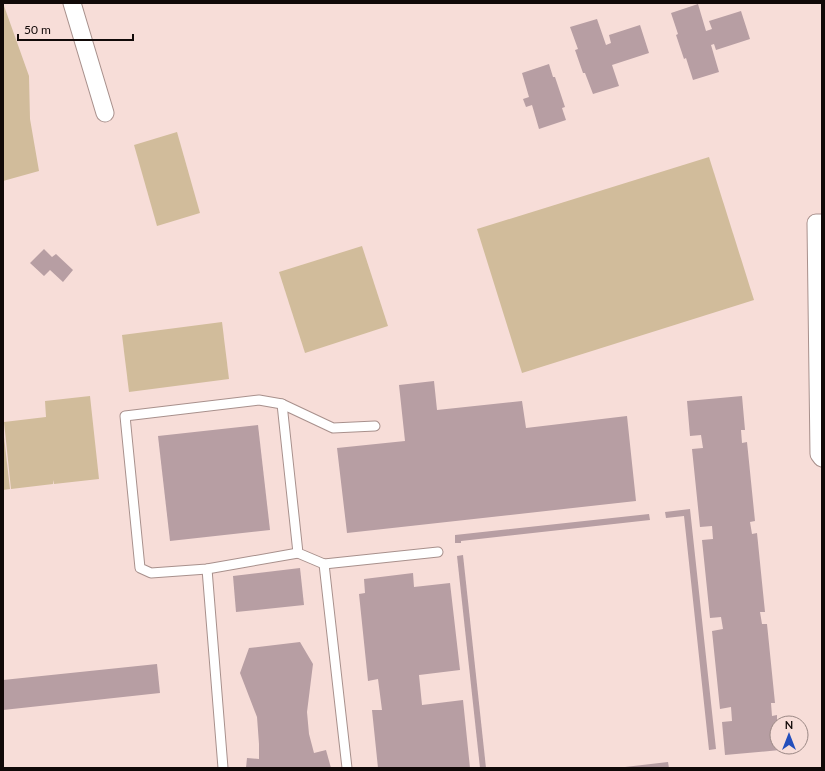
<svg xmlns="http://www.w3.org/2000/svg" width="825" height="771" font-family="Lato,sans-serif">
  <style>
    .green { fill: #d1bc9b }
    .building { fill: #b79ea3 }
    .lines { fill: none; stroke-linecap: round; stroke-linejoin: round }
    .lane-casing { stroke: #a8908c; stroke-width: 11 }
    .street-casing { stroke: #a8908c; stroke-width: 19 }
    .lane { stroke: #fff; stroke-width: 9 }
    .street { stroke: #fff; stroke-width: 17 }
  </style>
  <rect width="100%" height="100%" fill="#f7ddd8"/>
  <g class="green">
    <polygon points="3,3 29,76 30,119 39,171 3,181"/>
    <polygon points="177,132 200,213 157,226 134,145"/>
    <polygon points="709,157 754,300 522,373 477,229"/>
    <polygon points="362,246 388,326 305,353 279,272"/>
    <polygon points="222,322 229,379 129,392 122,335"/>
    <polygon points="90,396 99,479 54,484 53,480 53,484 11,489 4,422 46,417 45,401"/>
    <polygon points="3,437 4,437 10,489 3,490"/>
  </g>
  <g class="building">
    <polygon points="698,4 706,31 712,29 709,21 741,11 750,39 716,50 714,44 711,45 719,72 693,80 686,58 684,59 676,35 678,34 671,13"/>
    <polygon points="597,19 606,45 611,43 609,35 640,25 649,53 612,65 619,86 593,94 585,73 583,73 575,50 578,49 570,27"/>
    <polygon points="549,64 553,77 555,77 565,107 562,108 566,120 539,129 532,105 526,107 523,99 529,97 522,73"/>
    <polygon points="44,249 52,257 56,254 73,270 63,282 50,270 44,276 30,263"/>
    <polygon points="434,381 437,410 522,401 526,428 627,416 636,501 347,533 337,448 405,441 399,385"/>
    <polygon points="742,396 745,430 741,430 742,443 747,442 755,521 750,522 752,534 757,533 765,612 760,612 762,624 767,624 775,703 771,703 772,716 777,715 777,747 780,747 780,750 725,755 722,722 732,721 731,707 720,709 712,631 723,629 721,617 710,618 702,540 713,539 712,526 700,527 692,449 703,448 701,435 690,436 687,401"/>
    <polygon points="258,425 270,530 170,541 158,436"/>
    <polygon points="690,509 716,749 709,750 684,516 666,518 665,512"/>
    <polygon points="649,514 650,520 461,541 461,543 455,543 455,535"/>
    <polygon points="463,555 486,768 480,768 457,556"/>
    <polygon points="300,568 304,605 236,612 233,576"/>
    <polygon points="413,573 414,587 450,583 460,670 419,675 422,705 463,700 470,768 378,768 372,710 382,710 378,679 368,681 359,594 365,593 364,579"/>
    <polygon points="300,642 313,664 307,712 309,734 314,753 326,750 331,768 246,768 247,758 259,759 259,744 257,717 240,673 249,648"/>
    <polygon points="157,664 160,693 3,710 3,680"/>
    <polygon points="668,762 669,768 625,768 625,767"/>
  </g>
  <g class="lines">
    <defs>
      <g id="lane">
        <polyline points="282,404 259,400 125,416 140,568 151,573 207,569 298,553"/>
        <polyline points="375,426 333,428 282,404 298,553 324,564 438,552"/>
        <polyline points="324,564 347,768"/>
        <polyline points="207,569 223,768"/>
      </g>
      <g id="street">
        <polyline points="72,3 105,113"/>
        <polyline points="822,223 816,223 819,454 822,458"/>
      </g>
    </defs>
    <use href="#lane" class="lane-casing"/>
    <use href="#street" class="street-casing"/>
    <use href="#lane" class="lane"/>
    <use href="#street" class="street"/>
  </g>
  <rect width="825" height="771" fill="none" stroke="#110908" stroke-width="8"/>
  <g transform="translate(789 735)"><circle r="19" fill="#f7ddd8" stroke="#9b8885"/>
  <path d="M0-3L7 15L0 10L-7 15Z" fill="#234ebc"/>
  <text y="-6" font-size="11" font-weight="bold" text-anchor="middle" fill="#110908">N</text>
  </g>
  <path d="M18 34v6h115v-6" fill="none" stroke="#110908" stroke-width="2"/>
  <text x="24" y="34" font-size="12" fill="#110908" stroke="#f7ddd8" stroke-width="3" paint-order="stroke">50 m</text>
</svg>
